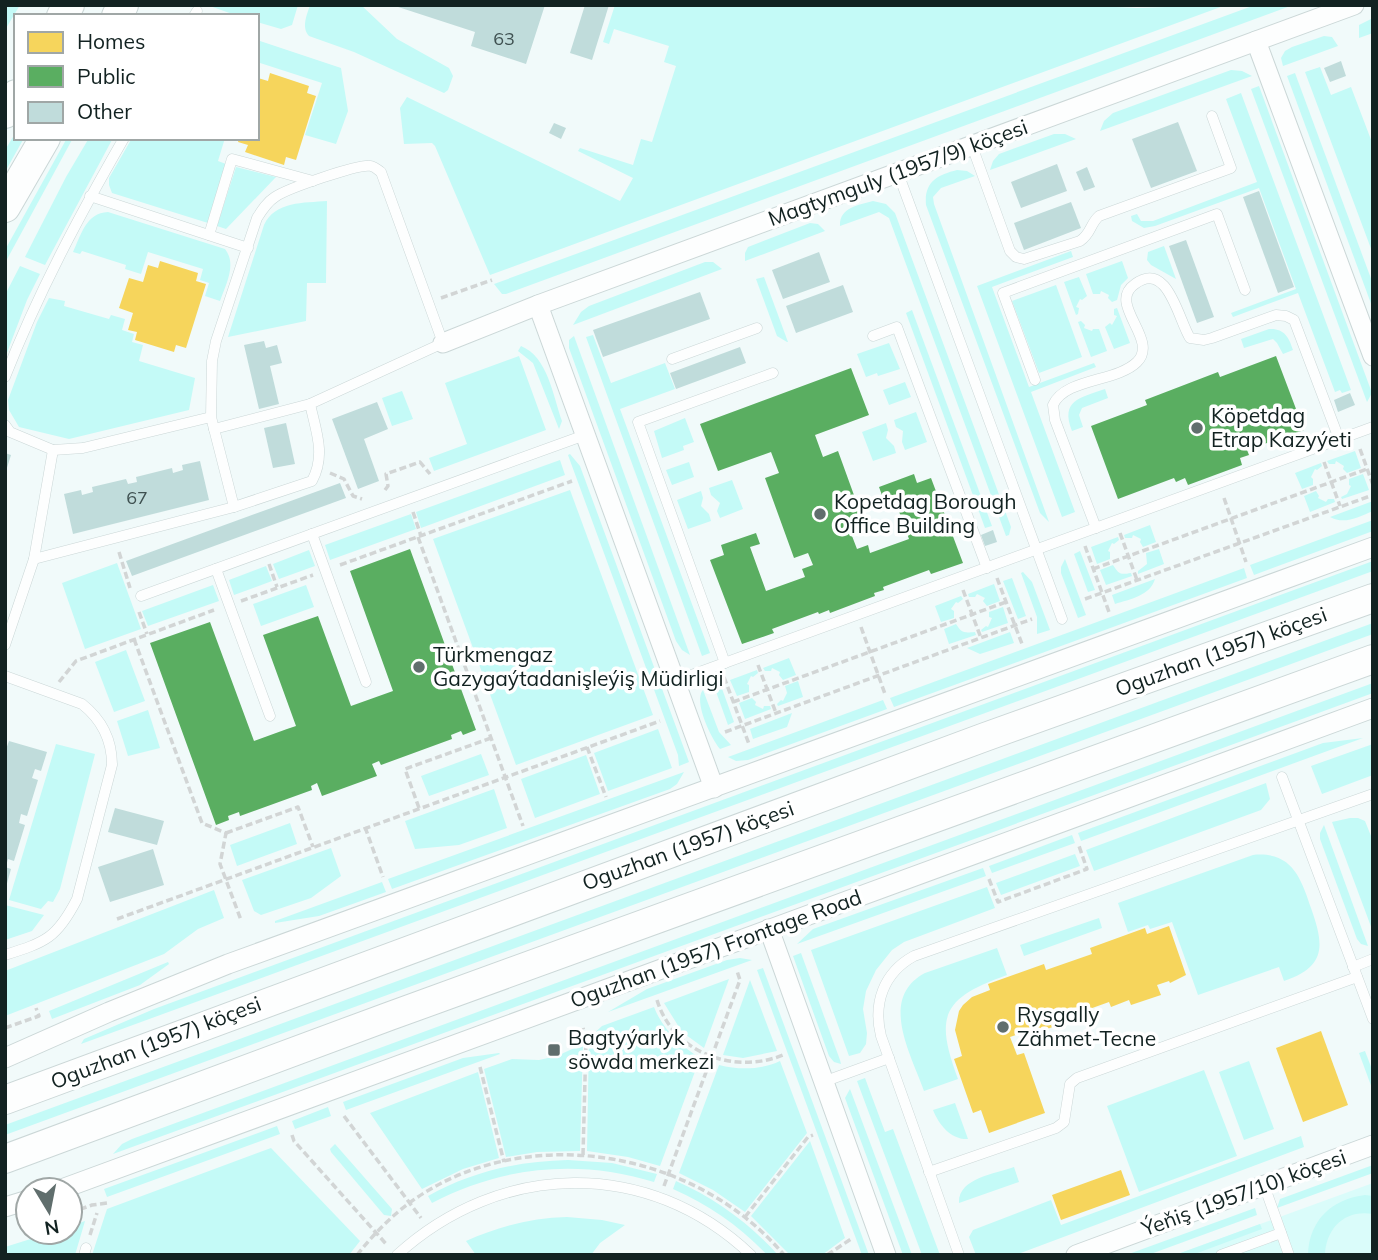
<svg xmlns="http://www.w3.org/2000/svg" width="1378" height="1260" font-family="Mulish,sans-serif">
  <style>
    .built { fill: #dafcfa }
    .green { fill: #c4faf7 }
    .homes { fill: #f6d55c }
    .public { fill: #5aae61 }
    .building { fill: #c0dcdb }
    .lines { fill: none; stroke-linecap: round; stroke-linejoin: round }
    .lane-casing { stroke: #cbd7d7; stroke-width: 11 }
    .street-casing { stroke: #cbd7d7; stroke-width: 21 }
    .secondary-casing { stroke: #cbd7d7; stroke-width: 30 }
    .primary-casing { stroke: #cbd7d7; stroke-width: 32 }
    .path { stroke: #d2d5d5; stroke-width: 3.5; stroke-dasharray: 7 3.5; stroke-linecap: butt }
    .lane { stroke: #fdfefe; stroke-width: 10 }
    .street { stroke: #fdfefe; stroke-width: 19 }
    .secondary { stroke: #fdfefe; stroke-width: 28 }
    .primary { stroke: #fdfefe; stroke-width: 30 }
    .poi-dot { fill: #606e6d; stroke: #fff; stroke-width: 2.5 }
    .labels { text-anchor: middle; stroke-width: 7; stroke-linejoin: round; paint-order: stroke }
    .number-label { font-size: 18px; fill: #3e5050 }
    .street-label { font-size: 21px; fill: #122221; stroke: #fff }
    .poi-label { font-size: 21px; fill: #122221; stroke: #fff; text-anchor: start }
  </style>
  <rect width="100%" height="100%" fill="#f1fafa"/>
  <polygon class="built" points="1373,1183 1373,1255 1175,1255"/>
  <g class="green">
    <polygon points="5,5 20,5 5,30"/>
    <polygon points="207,5 298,5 292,25 281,29 257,22 257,16 238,16"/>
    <path d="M310,5H361L397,39L449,68L453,76L448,90L444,93L354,52L309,36C301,27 307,15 310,5Z"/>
    <polygon points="615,5 1075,5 1137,8 1226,5 490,275 435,146 432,143 404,144 400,108 407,97 620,201 633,178 578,151 580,148 633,165 641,139 652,142 676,66 664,62 669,46 614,29 609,44 603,42"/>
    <polygon points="1255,5 1293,5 506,294 502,294 494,284"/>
    <polygon points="1373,18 1373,33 1359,38 1359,25"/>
    <polygon points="1324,36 1332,37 1338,46 1283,66 1281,58 1285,51 1292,47"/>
    <polygon points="257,40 341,68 348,111 336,144 305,135 322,83 257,62"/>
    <polygon points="1320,67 1331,95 1351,87 1373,145 1373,254 1305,72"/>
    <polygon points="1231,70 1242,71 1252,76 1100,131 1104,121 1113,113"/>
    <polygon points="1295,73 1373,284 1373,309 1287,76"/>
    <polygon points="1259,86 1372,393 1367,402 1251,89"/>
    <polygon points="1241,93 1351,390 1342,393 1340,390 1335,392 1298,293 1233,317 1231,313 1296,289 1259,188 1155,226 1144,228 1132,221 1131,216 1137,214 1141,221 1153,221 1257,182 1226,99"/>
    <polygon points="16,132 16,138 24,138 5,172 5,150"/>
    <polygon points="1054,134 1065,134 1076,139 990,170 993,161 999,154"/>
    <polygon points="67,138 73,138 5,263 5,250"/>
    <polygon points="89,138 113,138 45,265 25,257 66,177"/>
    <polygon points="132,138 225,138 218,161 226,164 208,223 112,193 109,185 109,178"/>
    <polygon points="236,167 276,177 226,229 217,226"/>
    <path d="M957,170L967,171L975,176L941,188L933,197L934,204L1049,522L1040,513L926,205C924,182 937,175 957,170Z"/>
    <path d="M327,201L326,283H307L306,321L228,337L264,225C275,201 304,203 327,201Z"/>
    <path d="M873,201L886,204L895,213L1011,527L1009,535L1006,536L889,218L879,212L840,226C839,208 858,205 873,201Z"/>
    <path d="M108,212L225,249C237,264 226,284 220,301L205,296L209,283L200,280L203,269L148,252L141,274L125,269L126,265L82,251L80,254L73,252C81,235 86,213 108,212Z"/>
    <polygon points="810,223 818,224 825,231 745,261 745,253 748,247"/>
    <polygon points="1164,246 1176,279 1151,265 1147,260 1148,252"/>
    <polygon points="1071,251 1073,257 992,287 1029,387 1094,363 1096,367 1031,392 1075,512 1062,517 977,286"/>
    <polygon points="1122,261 1128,278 1121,285 1117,300 1112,302 1108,298 1109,295 1101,291 1100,294 1093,294 1086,274"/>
    <polygon points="705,262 713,262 722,269 573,325 581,312 589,306"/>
    <polygon points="20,266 40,274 27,300 5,358 5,295"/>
    <polygon points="764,277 788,342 787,342 777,336 756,279"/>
    <polygon points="1079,277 1087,296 1082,300 1080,299 1076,307 1079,308 1078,314 1076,315 1064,282"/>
    <polygon points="1056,285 1082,357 1039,373 1012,301"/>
    <polygon points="49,298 65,301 64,306 109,319 111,315 125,319 122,330 134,334 132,342 143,345 139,361 195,378 189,410 69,439 19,427 9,410 8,400 37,322"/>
    <polygon points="1117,308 1130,343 1114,349 1105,327 1110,323 1112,325 1117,316 1114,315 1114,309"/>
    <polygon points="912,310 992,526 985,528 906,313"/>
    <polygon points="1081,321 1085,325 1084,328 1092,331 1093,329 1099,329 1107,351 1091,357 1078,322"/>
    <path d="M1269,329C1284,328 1289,337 1293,350L1283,354L1277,343L1273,339L1244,348L1241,339Z"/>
    <polygon points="593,335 611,383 665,363 675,389 620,409 710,653 702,656 586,337"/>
    <polygon points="574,336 690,655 682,650 676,641 569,348 569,340"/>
    <polygon points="889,343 900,369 878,376 877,373 866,377 857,354"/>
    <path d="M521,346C548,357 553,396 562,421L559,429L533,363L518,351Z"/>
    <polygon points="519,356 546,430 434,471 429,458 467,444 445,383"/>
    <polygon points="905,382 911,397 889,405 883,390"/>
    <path d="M1105,389L1108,398L1082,408L1079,415L1083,427L1072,431C1060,400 1080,398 1105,389Z"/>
    <polygon points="402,391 413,419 392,426 382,398"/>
    <polygon points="916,412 927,442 905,450 902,442 903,431 896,427 894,420"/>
    <polygon points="685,418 694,442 683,446 684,450 662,458 654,431"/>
    <polygon points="886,423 888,430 886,438 894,446 896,453 873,461 862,432"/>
    <polygon points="1355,451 1361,468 1347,473 1343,469 1344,466 1336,461 1335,464 1329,464 1327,461"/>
    <polygon points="570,454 580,466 689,762 679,766 678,755 568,455"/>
    <polygon points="560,460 565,475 421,528 416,512"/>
    <polygon points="689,462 694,477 672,485 666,470"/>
    <polygon points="1321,463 1322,466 1317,470 1315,469 1311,477 1313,479 1313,485 1302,489 1295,473"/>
    <polygon points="1363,474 1369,490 1342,499 1341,497 1347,494 1351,486 1349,485 1349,479"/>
    <polygon points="732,480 743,509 720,518 717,511 720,503 711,495 709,488"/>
    <polygon points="570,490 653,715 516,765 433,539"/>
    <polygon points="701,491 703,498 701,506 709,514 711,521 688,529 677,500"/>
    <polygon points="1316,491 1319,496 1318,498 1326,502 1328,499 1334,499 1335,502 1310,512 1304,496"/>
    <path d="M1373,501V511C1359,517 1344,525 1330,517Z"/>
    <polygon points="411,514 416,529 330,560 325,545"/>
    <polygon points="1373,520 1373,531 1254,575 1250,565"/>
    <polygon points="1150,525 1156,542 1143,547 1140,542 1141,539 1133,535 1132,538 1125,538 1124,535"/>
    <polygon points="1118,537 1119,540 1114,544 1112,543 1108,551 1110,552 1110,559 1097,564 1091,547"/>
    <polygon points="1159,549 1164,564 1138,574 1138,571 1147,564 1146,553"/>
    <polygon points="309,550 315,566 279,579 273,564"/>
    <polygon points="1080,551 1095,590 1088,592 1074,554"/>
    <polygon points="1065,559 1086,615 1078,618 1061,573 1061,567"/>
    <polygon points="1373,561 1373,571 81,1044 84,1039 154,1009"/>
    <polygon points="117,563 141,629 85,649 62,583"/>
    <path d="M1113,565C1119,574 1120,575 1131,573L1132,576L1106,585L1100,570Z"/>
    <polygon points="266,566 272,581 234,595 229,580"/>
    <polygon points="1244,568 1247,578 894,707 890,698"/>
    <polygon points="1023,572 1032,582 1050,630 1037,634 1037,617 1021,573"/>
    <polygon points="1012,578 1026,616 1018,619 1003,581"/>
    <path d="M1155,579C1150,596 1130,599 1115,604L1112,595Z"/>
    <polygon points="994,584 1000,601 987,606 983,601 985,598 977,594 975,597 969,597 968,594"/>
    <polygon points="213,585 219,601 148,626 142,611"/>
    <polygon points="306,585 314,607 261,626 253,604"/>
    <polygon points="961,596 963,599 958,603 956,602 951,609 954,611 954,618 941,622 935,606"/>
    <polygon points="1003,607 1008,623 982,632 981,630 986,626 988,627 992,618 989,617 989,612"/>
    <polygon points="1373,623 1373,634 5,1135 5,1125"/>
    <path d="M956,624C962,633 963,633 975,632L976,635L949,644L944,629Z"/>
    <polygon points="1010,632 1014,643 980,654 967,648"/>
    <polygon points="126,650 145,701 114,712 95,662"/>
    <polygon points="789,658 796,675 783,680 779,675 780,672 772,668 771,671 765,671 763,668"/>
    <polygon points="757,670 758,673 753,677 751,676 747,684 749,685 749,692 737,696 730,680"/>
    <polygon points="798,681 803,697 778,706 777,704 781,700 783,701 787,693 785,686"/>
    <polygon points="720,683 734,722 728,725 714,686"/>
    <polygon points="1373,683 1373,693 113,1154 122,1144 132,1139"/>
    <path d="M703,690L719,732L731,745L720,749C711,738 693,701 703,690Z"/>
    <polygon points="752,698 756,702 755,705 763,709 764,706 770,706 771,709 745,719 739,703"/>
    <polygon points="883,700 887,709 748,760 736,761 728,757"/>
    <polygon points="148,710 160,748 128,756 117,721"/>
    <polygon points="792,713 787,727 753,739 750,729"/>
    <polygon points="658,729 672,768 608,791 594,753"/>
    <polygon points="1363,738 1081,841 1078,833 1323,743"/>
    <polygon points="56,744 95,754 60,889 53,902 48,901 41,909 9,900"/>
    <polygon points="1373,744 1373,775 1322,794 1311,766"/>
    <polygon points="481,754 489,775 429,796 421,776"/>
    <polygon points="586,755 600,794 535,818 521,779"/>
    <polygon points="684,772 677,784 670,789 392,889 388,879"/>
    <polygon points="1266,783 1270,799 1261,810 1094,871 1086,850"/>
    <polygon points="494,789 507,828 459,845 415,849 405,821"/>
    <polygon points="1350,818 1358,818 1365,821 1373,841 1373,932 1332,822"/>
    <polygon points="290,823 297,844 237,866 230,845"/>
    <polygon points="1324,825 1368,946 1361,944 1357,939 1320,839 1320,833"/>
    <polygon points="1072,835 1075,843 992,873 989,866"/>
    <polygon points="331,848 341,876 311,898 261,915 254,911 242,880"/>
    <polygon points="1075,854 1080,866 1001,895 996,883"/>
    <path d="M1253,855C1292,851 1301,878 1311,908C1324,945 1327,966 1284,981L1279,967L1198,995L1172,922L1150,929L1148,925L1128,932L1118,903Z"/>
    <polygon points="983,868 986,876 797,944 813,929"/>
    <polygon points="382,882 386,892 319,916 275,923 275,921"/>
    <polygon points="987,887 995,908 904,942 892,950 876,970 866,991 863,1009 867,1033 866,1044 860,1053 849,1056 811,950"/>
    <polygon points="214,890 224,918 198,929 164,954 5,1016 5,971"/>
    <polygon points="5,905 44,915 32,931 5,940"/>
    <polygon points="1099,918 1102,928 1024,956 1020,945"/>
    <path d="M997,948L1007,975C943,998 934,1015 958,1079L924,1091C911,1054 878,998 925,973Z"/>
    <polygon points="801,953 840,1060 841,1064 834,1062 829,1056 793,956"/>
    <polygon points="740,958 752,960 608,1012 647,989 727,960"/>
    <polygon points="168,962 169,964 140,985 52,1019 49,1011"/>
    <polygon points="763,968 869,1255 862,1255 757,970"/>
    <polygon points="729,979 704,1048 682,1032 664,1003"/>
    <polygon points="750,980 777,1051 743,1058 723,1055"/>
    <path d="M654,1007C663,1030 680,1045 700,1058L660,1166L628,1157L587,1151L589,1038L602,1026Z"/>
    <polygon points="583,1044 580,1151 537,1152 506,1157 484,1069 512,1059 539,1060 557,1056"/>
    <polygon points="1365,1051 1373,1072 1373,1091 1359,1053"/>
    <polygon points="499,1053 500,1054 346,1110 343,1102 463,1058"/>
    <path d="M780,1061L807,1133L745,1212L713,1190L679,1173L719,1065C739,1070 761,1070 780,1061Z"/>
    <polygon points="1249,1061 1274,1129 1244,1140 1219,1072"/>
    <polygon points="1204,1070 1237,1156 1139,1192 1107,1106"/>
    <polygon points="478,1072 499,1158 463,1169 422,1189 370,1113"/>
    <polygon points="865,1078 885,1132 893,1129 940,1255 922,1255 857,1081"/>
    <polygon points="850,1089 912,1255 903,1255 845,1098"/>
    <path d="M955,1103L968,1139C951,1140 939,1125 933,1110Z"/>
    <polygon points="328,1107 331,1116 295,1129 292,1121"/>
    <polygon points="277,1126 280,1134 107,1197 104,1189"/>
    <polygon points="1301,1136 1304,1147 1015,1255 976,1255 969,1237 973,1230 1051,1200 1061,1225"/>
    <polygon points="810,1141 845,1238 822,1255 790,1255 751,1216"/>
    <polygon points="335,1144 392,1209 391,1216 384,1215 331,1152 330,1149"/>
    <polygon points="271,1148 360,1241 349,1255 92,1255 107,1209"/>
    <path d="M568,1160L612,1163L657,1174L654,1182C579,1159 502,1166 432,1203L428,1196C471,1172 518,1161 568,1160Z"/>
    <polygon points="1373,1165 1373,1173 1277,1208 1280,1199"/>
    <path d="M1014,1167L1019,1182L959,1203C958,1178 995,1174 1014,1167Z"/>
    <path d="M676,1181C715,1198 749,1223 778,1255H767C740,1226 709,1205 673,1189Z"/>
    <path d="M1365,1195L1373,1196V1214C1345,1209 1326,1228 1325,1255H1308C1309,1220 1332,1199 1365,1195Z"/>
    <polygon points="1255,1208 1257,1215 1148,1255 1126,1255"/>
    <path d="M567,1217L602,1220L625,1225L600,1243L591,1255H476L466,1241C499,1226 532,1218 567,1217Z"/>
    <polygon points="85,1221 75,1255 5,1255 5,1247 53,1232 70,1232 70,1226"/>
    <polygon points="1260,1224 1262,1229 1192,1255 1175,1255"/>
  </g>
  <g class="homes">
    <polygon points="270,73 309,86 307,93 316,96 296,160 286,157 284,165 245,152 248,145 238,142 239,138 257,138 257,81 258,78 268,81"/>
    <polygon points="160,261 198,273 196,281 206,284 186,348 176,345 174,352 135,340 137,332 128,330 133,313 119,308 129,278 143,282 148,265 158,268"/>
    <polygon points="1169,926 1186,975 1170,983 1169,981 1157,985 1161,995 1131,1005 1129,1000 1111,1007 1109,1002 1056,1021 1058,1025 1028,1036 1027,1031 1010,1037 1017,1055 1024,1053 1045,1113 989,1133 981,1110 973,1113 954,1059 962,1056 955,1030 959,1011 963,1005 972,997 990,990 988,984 1044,964 1046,970 1092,954 1090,948 1145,928 1147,934"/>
    <polygon points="1321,1031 1348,1105 1303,1122 1276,1048"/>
    <polygon points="1121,1170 1130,1195 1061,1220 1052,1195"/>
  </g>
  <g class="public">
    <polygon points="1276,356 1304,430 1247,450 1249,455 1240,458 1242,465 1188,485 1185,478 1176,482 1174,478 1118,499 1091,426 1147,405 1145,400 1218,372 1220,377"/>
    <polygon points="851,368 869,415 815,435 823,457 838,451 867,531 852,536 857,549 868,545 870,553 909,539 893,495 883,498 879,487 914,474 917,483 931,478 963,563 931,574 929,570 883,587 884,590 874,593 875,596 830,613 829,610 819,614 818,612 772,629 774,633 742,644 710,560 724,555 721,545 756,533 760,544 750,547 766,591 805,577 802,569 813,565 808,553 794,558 765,478 779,473 771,452 718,471 700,424"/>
    <polygon points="410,549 476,730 463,735 461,731 451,735 452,739 381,765 379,761 372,764 377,776 322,796 317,783 311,786 312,790 240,816 239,812 228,816 229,820 216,825 150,643 210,622 254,741 287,729 296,726 263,635 318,616 351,706 393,691 350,571"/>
  </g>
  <g class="building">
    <polygon points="392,5 545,5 526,64 471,46 475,32"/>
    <polygon points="585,5 609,5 592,60 570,53"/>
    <polygon points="1341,61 1346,76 1330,82 1324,68"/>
    <polygon points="1178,122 1197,171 1151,188 1132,139"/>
    <polygon points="554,123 566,128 561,139 549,133"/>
    <polygon points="1057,164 1067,191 1021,208 1011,182"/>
    <polygon points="1087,167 1095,187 1084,191 1076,172"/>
    <polygon points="1259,191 1294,287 1278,293 1243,197"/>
    <polygon points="1071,202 1081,228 1024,250 1014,223"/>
    <polygon points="1186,240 1214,317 1197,323 1169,246"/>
    <polygon points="819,252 830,282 783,299 772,270"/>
    <polygon points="843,285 853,312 796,333 786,306"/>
    <polygon points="700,292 710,319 603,357 593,330"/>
    <polygon points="264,341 266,348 277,345 282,363 270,366 279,404 259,409 244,345"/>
    <polygon points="740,347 746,363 676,389 670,373"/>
    <polygon points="1350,393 1355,405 1338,412 1334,400"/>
    <polygon points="377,402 388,429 364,439 379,481 358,489 332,419"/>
    <polygon points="286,423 295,464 273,468 264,428"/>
    <polygon points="5,453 11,455 6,471 5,471"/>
    <polygon points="200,461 209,500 73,534 64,494 81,490 82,495 93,492 92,487 126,479 128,484 137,482 136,477 172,468 173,473 183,470 182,465"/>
    <polygon points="340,483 346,498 132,576 126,561"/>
    <polygon points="993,530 997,542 985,546 981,535"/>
    <polygon points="9,741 47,752 41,771 35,769 32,778 38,780 27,816 21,814 19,823 25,825 14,861 8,859 6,866 5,752"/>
    <polygon points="115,808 164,821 157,845 108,832"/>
    <polygon points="153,849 164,885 110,902 98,867"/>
    <polygon points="5,867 11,869 6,887 5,887"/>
  </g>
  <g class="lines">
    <defs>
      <g id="lane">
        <polyline points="194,16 197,11"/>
        <path d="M972,146L1010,251L1016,257L1024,259L1080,241C1091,234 1090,224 1099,216L1231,168L1212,116"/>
        <polyline points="898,173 1062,619"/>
        <polyline points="90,196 248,248"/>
        <polyline points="209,235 232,159 313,181"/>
        <polyline points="873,336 897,327 987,568"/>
        <polyline points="672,359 757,328"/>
        <path d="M5,377C38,293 79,216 124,138"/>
        <polyline points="1035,380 1003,293 1217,214 1245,290"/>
        <polyline points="5,425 10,432 53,450"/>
        <polyline points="214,429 310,404"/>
        <path d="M1096,528L1055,420L1053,405C1065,378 1117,382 1137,362C1160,339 1106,304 1135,284C1168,260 1178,319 1190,338L1204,340L1212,338L1276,315L1286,316L1294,320L1339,439"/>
        <polyline points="312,534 366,682"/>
        <polyline points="34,559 234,507"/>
        <polyline points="216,569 270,716"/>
        <polyline points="141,596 585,435"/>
        <path d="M5,645L34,559L53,450L83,448L211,417L234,507L312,481C326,455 316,431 310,404L443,343L381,172C378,170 375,167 371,166C360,163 286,189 275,197C267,202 262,210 257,218L216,341L212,361L211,417"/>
        <polyline points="725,663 638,422 773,373"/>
        <path d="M5,676L82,704C101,719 112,740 112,765L77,899C57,938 46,942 5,955"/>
        <polyline points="675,681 1373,427"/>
        <polyline points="1282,777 1373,1019"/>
        <polyline points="1353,967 1373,959"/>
        <polyline points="823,1082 889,1058"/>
        <polyline points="929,1172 1056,1128 1064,1122 1070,1084 1077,1078 1357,977"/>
        <polyline points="1264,1185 1289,1255"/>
        <polyline points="84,1255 86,1248"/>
        <path d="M397,1255C500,1161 648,1157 751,1255"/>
        <path d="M959,1255L881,1036C873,1004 883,973 914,956L1373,794"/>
        <polyline points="1221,1255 1281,1233"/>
      </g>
      <g id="street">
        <polyline points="1256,41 1373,356"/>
        <polyline points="538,305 714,788"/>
        <polyline points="443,343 538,305 1354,5"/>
        <polyline points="769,929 886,1255"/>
        <polyline points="5,1058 109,1012 228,964 1373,547"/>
        <polyline points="59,1190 1373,708"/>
        <polyline points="5,1207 28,1200"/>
        <polyline points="1076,1255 1373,1145"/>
      </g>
      <g id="secondary">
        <polyline points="5,1100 985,737 1373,598"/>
        <polyline points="5,1159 390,1016 1373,659"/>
      </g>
      <g id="primary">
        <polyline points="62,16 69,5"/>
        <polyline points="117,16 123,5"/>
        <polyline points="5,113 16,95"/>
        <polyline points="5,207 45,138"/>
      </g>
    </defs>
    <use href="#lane" class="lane-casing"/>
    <use href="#street" class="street-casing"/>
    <use href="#secondary" class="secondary-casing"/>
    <use href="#primary" class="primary-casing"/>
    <g class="path">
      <polyline points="441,298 492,280"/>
      <polyline points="1360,449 1373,485"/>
      <polyline points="1324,462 1340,506"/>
      <polyline points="330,473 344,479 353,496 362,499"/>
      <polyline points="385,490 388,486 386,474 420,462 430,474"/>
      <polyline points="1224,498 1246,562"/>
      <polyline points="413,512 421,536"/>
      <polyline points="1120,533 1137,580"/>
      <polyline points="418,537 523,826"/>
      <polyline points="1085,546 1109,612"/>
      <polyline points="119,552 130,588"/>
      <polyline points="269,564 277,587"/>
      <polyline points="340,565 572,481"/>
      <polyline points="1093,569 1367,469"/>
      <polyline points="997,578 1022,644"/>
      <polyline points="963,590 981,638"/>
      <polyline points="1085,599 1373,495"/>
      <polyline points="241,601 313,575"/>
      <polyline points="139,612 147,634"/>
      <polyline points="861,627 885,694"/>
      <polyline points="134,639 202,823 226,833 220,864 241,920"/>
      <polyline points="758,665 776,713"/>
      <polyline points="724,677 749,744"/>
      <polyline points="59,682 76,661 214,610"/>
      <polyline points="733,702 1006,602"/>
      <polyline points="725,732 1032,619"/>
      <polyline points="587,747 606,797"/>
      <polyline points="419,808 405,769 491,738"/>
      <polyline points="365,827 383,877"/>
      <polyline points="226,833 298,807 313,847"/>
      <polyline points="989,879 998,902 1087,869 1079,846"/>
      <polyline points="117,919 660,721"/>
      <path d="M657,1000C673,1053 734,1075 783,1055"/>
      <polyline points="5,1028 39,1016 36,1008"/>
      <polyline points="480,1067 504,1162"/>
      <polyline points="344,1116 421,1218"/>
      <polyline points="292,1135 294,1141 387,1245"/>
      <polyline points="583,1155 586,1041 583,1028"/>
      <polyline points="664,1186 740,980 737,971"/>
      <polyline points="70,1213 92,1205 107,1203"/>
      <polyline points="745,1217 808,1137 813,1135"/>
      <polyline points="90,1235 97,1213"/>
      <path d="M357,1255C376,1231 398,1209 424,1193C538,1122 699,1154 784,1255"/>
      <polyline points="827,1255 851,1239"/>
    </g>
    <use href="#lane" class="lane"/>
    <use href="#street" class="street"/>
    <use href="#secondary" class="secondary"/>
    <use href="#primary" class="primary"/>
  </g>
  <g class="poi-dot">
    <circle cx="1197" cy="428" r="7"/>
    <circle cx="820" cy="514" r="7"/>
    <circle cx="419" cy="667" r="7"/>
    <circle cx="1003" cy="1027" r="7"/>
    <rect x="547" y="1043" width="14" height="14" rx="3.5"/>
  </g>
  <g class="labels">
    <g class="number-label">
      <text x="504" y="45">63</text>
      <text x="137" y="504">67</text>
    </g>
    <g class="street-label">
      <text transform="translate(898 173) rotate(-20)" y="7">Magtymguly (1957/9) köçesi</text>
      <text transform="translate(1221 652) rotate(-20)" y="7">Oguzhan (1957) köçesi</text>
      <text transform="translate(688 846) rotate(-20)" y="7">Oguzhan (1957) köçesi</text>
      <text transform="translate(716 949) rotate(-20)" y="7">Oguzhan (1957) Frontage Road</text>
      <text transform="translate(156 1043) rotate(-21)" y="7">Oguzhan (1957) köçesi</text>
      <text transform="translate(1244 1193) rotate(-20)" y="7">Ýeňiş (1957/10) köçesi</text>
    </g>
    <g class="poi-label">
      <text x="1211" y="423">Köpetdag<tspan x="1211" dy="24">Etrap Kazyýeti</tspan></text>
      <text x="834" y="509">Kopetdag Borough<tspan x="834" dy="24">Office Building</tspan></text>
      <text x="433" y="662">Türkmengaz<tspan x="433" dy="24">Gazygaýtadanişleýiş Müdirligi</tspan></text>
      <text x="1017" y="1022">Rysgally<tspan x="1017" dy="24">Zähmet-Tecne</tspan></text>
      <text x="568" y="1045">Bagtyýarlyk<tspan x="568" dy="24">söwda merkezi</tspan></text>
    </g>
  </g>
  <rect width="1378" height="1260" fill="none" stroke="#122221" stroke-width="14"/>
  <rect x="14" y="14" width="245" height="126" fill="#ffffff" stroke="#a0a7a6" stroke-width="2"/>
  <rect x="28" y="32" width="35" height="21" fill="#f6d55c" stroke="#a0a7a6" stroke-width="2"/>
  <text x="77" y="49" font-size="21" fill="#122221">Homes</text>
  <rect x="28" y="66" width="35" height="21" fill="#5aae61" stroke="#a0a7a6" stroke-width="2"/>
  <text x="77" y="84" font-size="21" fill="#122221">Public</text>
  <rect x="28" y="102" width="35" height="21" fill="#c0dcdb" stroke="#a0a7a6" stroke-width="2"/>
  <text x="77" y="119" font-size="21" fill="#122221">Other</text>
  <g transform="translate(49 1211) rotate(170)"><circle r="33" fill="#ffffff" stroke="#a0a7a6" stroke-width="2"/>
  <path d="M0-5L12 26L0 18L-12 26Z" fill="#606e6d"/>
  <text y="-10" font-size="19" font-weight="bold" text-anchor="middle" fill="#122221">N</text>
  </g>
</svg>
